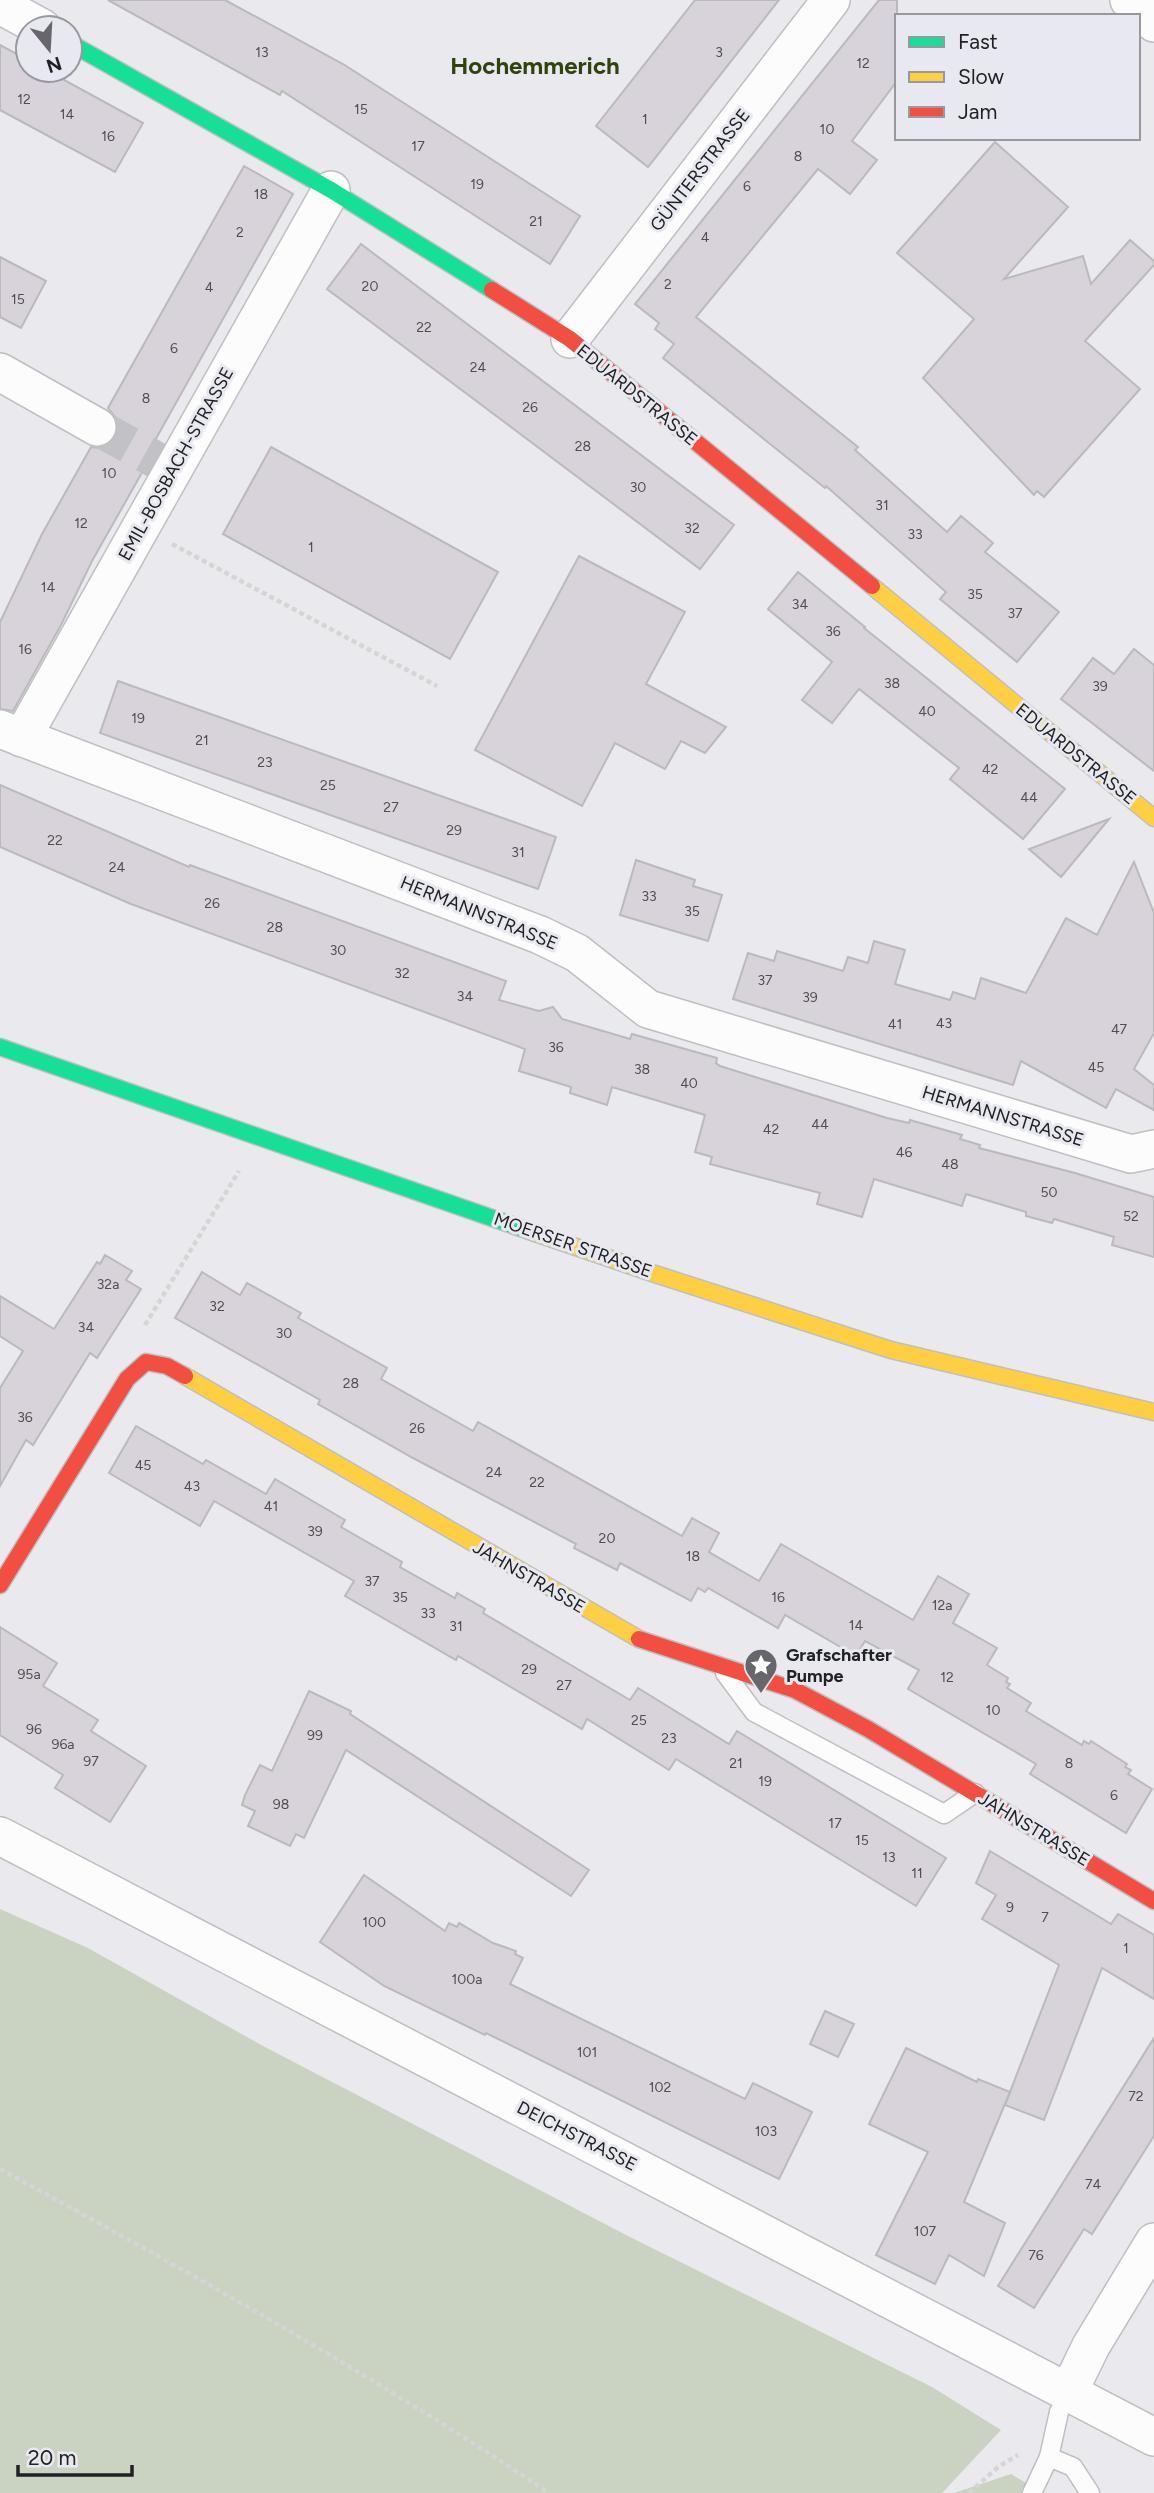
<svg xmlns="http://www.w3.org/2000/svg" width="1154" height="2493" font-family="Figtree,sans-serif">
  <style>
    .green { fill: #cad2c2 }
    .building { fill: #d8d2da; stroke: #bababc; stroke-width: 2 }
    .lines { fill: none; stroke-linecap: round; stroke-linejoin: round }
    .street-tunnel { stroke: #c2c2c6; stroke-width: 37; stroke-dasharray: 37 18; stroke-linecap: butt }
    .lane-casing { stroke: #bebfc1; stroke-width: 21 }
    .street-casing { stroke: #bebfc1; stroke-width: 40 }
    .fast-casing { stroke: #bebfc1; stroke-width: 19 }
    .slow-casing { stroke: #bebfc1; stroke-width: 19 }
    .jam-casing { stroke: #bebfc1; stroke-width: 19 }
    .path { stroke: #d5d5d5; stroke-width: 4.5; stroke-dasharray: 5 3.5; stroke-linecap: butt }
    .lane { stroke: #fcfcfc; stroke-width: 18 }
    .street { stroke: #fcfcfc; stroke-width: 37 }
    .fast { stroke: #16e098; stroke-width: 16 }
    .slow { stroke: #ffcf43; stroke-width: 16 }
    .jam { stroke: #f24e42; stroke-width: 16 }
    .labels { text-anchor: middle; stroke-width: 6; stroke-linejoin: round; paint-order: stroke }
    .number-label { font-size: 14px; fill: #504e52 }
    .street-label { font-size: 18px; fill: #212124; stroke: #e8e9f0 }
    .poi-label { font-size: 18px; font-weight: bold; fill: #212124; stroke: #e8e9f0; text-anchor: start }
    .district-label { font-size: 24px; font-weight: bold; fill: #31420b; stroke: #e8e9f0 }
  </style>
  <rect width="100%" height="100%" fill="#eaeaee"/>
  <g class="green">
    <polygon points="0,1909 88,1948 263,2046 628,2236 932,2387 1001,2430 942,2493 0,2493"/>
    <polygon points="1011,2474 1043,2493 954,2493"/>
  </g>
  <g class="building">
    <polygon points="108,0 225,0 343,64 580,216 550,264 282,91 280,95"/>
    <polygon points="695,0 779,0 648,167 596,126"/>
    <polygon points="879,0 897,0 897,81 852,141 877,160 850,194 818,169 696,317 858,447 855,450 947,532 961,516 993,543 985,552 1059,612 1017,662 940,599 946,592 826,486 825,488 663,358 674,344 655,329 659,323 635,304"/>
    <polygon points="0,45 28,60 28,70 46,70 143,123 115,172 0,110"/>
    <polygon points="995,142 1068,207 1004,279 1083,256 1091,284 1130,240 1154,261 1154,265 1085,341 1140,389 1044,497 1037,491 1034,495 923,378 974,319 897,253"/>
    <polygon points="244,166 293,194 144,460 148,462 92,561 61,625 13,711 0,709 0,622 42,534 91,447 98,448 107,445 116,437 118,426 115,417 108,408"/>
    <polygon points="361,244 734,525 700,569 327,289"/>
    <polygon points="0,257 46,281 21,328 0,317"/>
    <polygon points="271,447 498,572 450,659 223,534"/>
    <polygon points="579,556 685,612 646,684 726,727 705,753 681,741 665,769 615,743 582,806 475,750"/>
    <polygon points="798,572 865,627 864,628 1065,789 1023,839 950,779 959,768 859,689 832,723 802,700 832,662 768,609"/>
    <polygon points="1134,649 1154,665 1154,771 1061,699 1093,658 1114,674"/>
    <polygon points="118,681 556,837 538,889 100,733"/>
    <polygon points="0,785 189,867 190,865 506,981 499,1000 539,1011 553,1007 562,1019 630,1039 632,1034 717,1058 716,1063 720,1066 887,1118 909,1123 910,1120 962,1135 960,1139 980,1145 979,1148 1075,1173 1154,1197 1154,1257 1112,1245 1114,1237 1054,1219 1052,1223 1026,1216 1026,1212 966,1194 962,1206 874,1179 862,1217 817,1204 820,1193 710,1164 712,1157 695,1152 705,1115 612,1087 607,1105 570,1093 571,1087 519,1071 525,1049 131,904 0,847"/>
    <polygon points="1109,819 1061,877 1029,849"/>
    <polygon points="636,860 695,880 693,886 722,895 708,941 620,915"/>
    <polygon points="1134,862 1154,913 1154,1033 1134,1069 1154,1085 1154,1110 1116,1089 1106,1108 1021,1061 1013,1085 733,999 748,953 774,961 777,951 843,971 848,957 868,963 874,941 905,950 895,984 950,1000 953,992 975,999 981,978 1026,993 1066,918 1097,935"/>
    <polygon points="105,1255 132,1271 126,1280 141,1289 97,1358 90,1353 33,1445 26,1440 0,1486 0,1388 23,1351 0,1336 0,1296 54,1329 97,1262 100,1264"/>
    <polygon points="202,1272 240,1295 247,1283 301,1313 298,1318 387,1368 381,1379 473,1431 478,1422 682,1536 692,1518 719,1533 709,1552 759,1581 781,1544 913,1620 938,1576 969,1594 953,1623 997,1648 987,1665 1008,1678 1006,1682 1010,1684 1007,1688 1031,1703 1026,1711 1082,1745 1084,1741 1089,1744 1091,1741 1127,1764 1125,1767 1131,1770 1128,1774 1152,1789 1126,1833 1030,1774 1036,1764 908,1689 919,1670 865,1641 856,1656 785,1615 778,1628 708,1588 705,1592 698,1588 691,1601 620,1563 617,1570 574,1548 576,1544 413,1458 318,1404 320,1400 175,1318"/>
    <polygon points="136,1426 203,1464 206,1460 266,1494 275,1479 345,1520 341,1527 402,1562 400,1567 455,1598 457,1593 485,1609 483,1613 630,1700 638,1688 729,1744 737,1731 946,1858 916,1906 676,1759 669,1770 587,1719 582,1729 458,1656 456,1660 345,1596 354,1581 214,1501 200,1526 109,1473"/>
    <polygon points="0,1627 57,1663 43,1686 98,1720 91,1731 146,1766 110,1822 55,1788 63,1775 0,1735"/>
    <polygon points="309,1691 351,1711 350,1714 589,1870 571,1896 346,1750 304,1838 296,1834 290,1846 248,1826 255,1811 242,1805 245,1795 260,1765 272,1771"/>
    <polygon points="990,1851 1111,1924 1118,1914 1154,1935 1154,1999 1102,1968 1044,2120 1005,2105 1059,1965 982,1919 996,1895 976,1883"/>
    <polygon points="364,1875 445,1931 449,1923 457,1927 459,1923 493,1943 516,1951 515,1954 523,1958 510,1984 745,2099 753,2083 812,2112 779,2179 486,2033 485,2035 384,1986 320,1942"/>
    <polygon points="825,2011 854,2024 838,2057 810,2044"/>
    <polygon points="1154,2038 1154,2136 1092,2234 1084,2229 1034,2308 998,2286"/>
    <polygon points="906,2048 977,2082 978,2079 1010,2092 964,2202 1005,2223 984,2276 949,2255 935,2284 876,2255 928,2152 869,2124"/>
  </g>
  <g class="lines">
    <polyline class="street-tunnel" points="97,427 158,461"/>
    <defs>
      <g id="lane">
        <polyline points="725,1673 754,1712 944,1814 975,1793"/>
        <polyline points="1049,2457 1073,2467 1090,2493"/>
        <polyline points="1032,2493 1049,2457 1059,2412 1069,2391"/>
      </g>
      <g id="street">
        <polyline points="1129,0 1154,23"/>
        <polyline points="0,5 42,28"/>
        <polyline points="570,339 831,0"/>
        <polyline points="0,372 97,427"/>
        <polyline points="0,729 540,935 577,953 648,1009 1131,1154 1154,1149"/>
        <polyline points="22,738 331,190"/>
        <polyline points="0,1836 1154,2437"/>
        <polyline points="1069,2391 1091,2346 1154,2242"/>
      </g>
      <g id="fast">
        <polyline points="70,43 331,190 492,290"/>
        <polyline points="0,1047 535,1233"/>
      </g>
      <g id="slow">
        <polyline points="872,586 1154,818"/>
        <polyline points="535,1233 655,1274 891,1350 1154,1412"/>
        <polyline points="185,1376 639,1639"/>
      </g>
      <g id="jam">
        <polyline points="492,290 570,339 872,586"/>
        <polyline points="0,1585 127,1379 146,1362 167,1366 185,1376"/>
        <polyline points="639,1639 795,1690 868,1729 1154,1901"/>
      </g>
    </defs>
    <use href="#lane" class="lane-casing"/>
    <use href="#street" class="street-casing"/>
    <use href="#fast" class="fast-casing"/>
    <use href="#slow" class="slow-casing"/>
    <use href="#jam" class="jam-casing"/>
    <g class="path">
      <polyline points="172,544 437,686"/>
      <polyline points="145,1325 239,1171"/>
      <path d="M0,2169C186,2270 373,2375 549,2493"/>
      <polyline points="969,2493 998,2467 1018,2455"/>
    </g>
    <use href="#lane" class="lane"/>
    <use href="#street" class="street"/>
    <use href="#fast" class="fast"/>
    <use href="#slow" class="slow"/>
    <use href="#jam" class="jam"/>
  </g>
  <defs>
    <symbol id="sight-pin" viewBox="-11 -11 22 30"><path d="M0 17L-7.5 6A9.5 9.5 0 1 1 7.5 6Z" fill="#67676b" stroke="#e8e9f0"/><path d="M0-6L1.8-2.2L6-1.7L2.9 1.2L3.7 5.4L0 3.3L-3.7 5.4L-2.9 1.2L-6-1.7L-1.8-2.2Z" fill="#fff"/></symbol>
  </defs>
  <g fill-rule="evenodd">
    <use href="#sight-pin" x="742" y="1646" width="38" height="52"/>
  </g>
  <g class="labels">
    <g class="number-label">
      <text x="262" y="57">13</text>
      <text x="719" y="57">3</text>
      <text x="863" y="68">12</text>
      <text x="24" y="104">12</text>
      <text x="361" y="114">15</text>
      <text x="67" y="119">14</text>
      <text x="645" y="124">1</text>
      <text x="827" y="134">10</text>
      <text x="108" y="141">16</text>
      <text x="418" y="151">17</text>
      <text x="798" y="161">8</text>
      <text x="477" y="189">19</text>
      <text x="747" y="191">6</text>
      <text x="261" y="199">18</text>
      <text x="536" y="226">21</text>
      <text x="240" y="237">2</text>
      <text x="705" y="242">4</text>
      <text x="668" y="289">2</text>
      <text x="370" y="291">20</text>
      <text x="209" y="292">4</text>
      <text x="18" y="304">15</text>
      <text x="424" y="332">22</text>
      <text x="174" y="353">6</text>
      <text x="478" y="372">24</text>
      <text x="146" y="403">8</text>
      <text x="530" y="412">26</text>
      <text x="583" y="451">28</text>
      <text x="109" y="478">10</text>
      <text x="638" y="492">30</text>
      <text x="882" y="510">31</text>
      <text x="81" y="528">12</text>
      <text x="692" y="533">32</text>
      <text x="915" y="539">33</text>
      <text x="311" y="552">1</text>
      <text x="48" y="592">14</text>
      <text x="975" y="599">35</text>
      <text x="800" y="609">34</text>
      <text x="1015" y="618">37</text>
      <text x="833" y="636">36</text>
      <text x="25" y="654">16</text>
      <text x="892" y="688">38</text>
      <text x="1100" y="691">39</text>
      <text x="927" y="716">40</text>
      <text x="138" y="723">19</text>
      <text x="202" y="745">21</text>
      <text x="265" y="767">23</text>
      <text x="990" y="774">42</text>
      <text x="328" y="790">25</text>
      <text x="1029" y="802">44</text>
      <text x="391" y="812">27</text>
      <text x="454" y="835">29</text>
      <text x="55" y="845">22</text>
      <text x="518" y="857">31</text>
      <text x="117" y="872">24</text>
      <text x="649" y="901">33</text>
      <text x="212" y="908">26</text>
      <text x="692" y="916">35</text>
      <text x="275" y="932">28</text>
      <text x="338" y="955">30</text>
      <text x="402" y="978">32</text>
      <text x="765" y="985">37</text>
      <text x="465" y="1001">34</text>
      <text x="810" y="1002">39</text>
      <text x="944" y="1028">43</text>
      <text x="895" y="1029">41</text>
      <text x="1119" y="1034">47</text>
      <text x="556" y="1052">36</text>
      <text x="1096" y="1072">45</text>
      <text x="642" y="1074">38</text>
      <text x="689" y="1088">40</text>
      <text x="820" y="1129">44</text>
      <text x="771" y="1134">42</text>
      <text x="904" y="1157">46</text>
      <text x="950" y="1169">48</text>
      <text x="1049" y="1197">50</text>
      <text x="1131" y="1221">52</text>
      <text x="108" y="1289">32a</text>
      <text x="217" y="1311">32</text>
      <text x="86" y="1332">34</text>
      <text x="284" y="1338">30</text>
      <text x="351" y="1388">28</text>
      <text x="25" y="1422">36</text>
      <text x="417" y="1433">26</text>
      <text x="143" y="1470">45</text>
      <text x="494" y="1477">24</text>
      <text x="537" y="1487">22</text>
      <text x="192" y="1491">43</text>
      <text x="271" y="1511">41</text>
      <text x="315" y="1536">39</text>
      <text x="607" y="1543">20</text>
      <text x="693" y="1561">18</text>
      <text x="372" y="1586">37</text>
      <text x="400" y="1602">35</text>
      <text x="778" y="1602">16</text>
      <text x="942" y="1610">12a</text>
      <text x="428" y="1618">33</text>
      <text x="856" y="1630">14</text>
      <text x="456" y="1631">31</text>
      <text x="529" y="1674">29</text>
      <text x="29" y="1679">95a</text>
      <text x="947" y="1682">12</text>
      <text x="564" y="1690">27</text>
      <text x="993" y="1715">10</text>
      <text x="639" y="1725">25</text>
      <text x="34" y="1734">96</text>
      <text x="315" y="1740">99</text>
      <text x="669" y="1743">23</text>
      <text x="63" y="1749">96a</text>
      <text x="91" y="1766">97</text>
      <text x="736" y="1768">21</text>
      <text x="1069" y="1768">8</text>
      <text x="765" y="1786">19</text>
      <text x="1114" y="1800">6</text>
      <text x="281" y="1809">98</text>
      <text x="835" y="1828">17</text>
      <text x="862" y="1845">15</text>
      <text x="889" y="1862">13</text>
      <text x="917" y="1878">11</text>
      <text x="1010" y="1912">9</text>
      <text x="1045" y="1922">7</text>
      <text x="374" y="1927">100</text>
      <text x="1126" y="1953">1</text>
      <text x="467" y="1984">100a</text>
      <text x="587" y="2057">101</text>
      <text x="660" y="2092">102</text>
      <text x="1136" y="2101">72</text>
      <text x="766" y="2136">103</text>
      <text x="1093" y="2189">74</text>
      <text x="925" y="2236">107</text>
      <text x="1036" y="2260">76</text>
    </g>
    <g class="street-label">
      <text transform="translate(700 170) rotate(-52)" y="6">GÜNTERSTRASSE</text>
      <text transform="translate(637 395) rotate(39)" y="6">EDUARDSTRASSE</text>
      <text transform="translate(176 464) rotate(-61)" y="6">EMIL-BOSBACH-STRASSE</text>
      <text transform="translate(1076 754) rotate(39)" y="6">EDUARDSTRASSE</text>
      <text transform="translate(479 913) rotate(22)" y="6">HERMANNSTRASSE</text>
      <text transform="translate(1003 1116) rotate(17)" y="6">HERMANNSTRASSE</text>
      <text transform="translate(573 1245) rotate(19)" y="6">MOERSER STRASSE</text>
      <text transform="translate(529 1577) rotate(30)" y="6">JAHNSTRASSE</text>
      <text transform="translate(1034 1829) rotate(31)" y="6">JAHNSTRASSE</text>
      <text transform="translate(577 2136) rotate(27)" y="6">DEICHSTRASSE</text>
    </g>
    <g class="poi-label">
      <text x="786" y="1661">Grafschafter<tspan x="786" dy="21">Pumpe</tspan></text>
    </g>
    <g class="district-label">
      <text x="535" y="74">Hochemmerich</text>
    </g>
  </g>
  <rect x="895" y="14" width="245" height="126" fill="#e8e9f0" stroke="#98999e" stroke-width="2"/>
  <rect x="909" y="37" width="35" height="10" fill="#16e098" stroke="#98999e" stroke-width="2"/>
  <text x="958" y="49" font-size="21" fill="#212124">Fast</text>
  <rect x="909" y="72" width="35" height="10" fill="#ffcf43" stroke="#98999e" stroke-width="2"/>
  <text x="958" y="84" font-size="21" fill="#212124">Slow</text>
  <rect x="909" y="107" width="35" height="10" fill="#f24e42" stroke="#98999e" stroke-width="2"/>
  <text x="958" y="119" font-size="21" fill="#212124">Jam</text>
  <g transform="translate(49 49) rotate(162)"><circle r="33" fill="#e8e9f0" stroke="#98999e" stroke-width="2"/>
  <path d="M0-5L12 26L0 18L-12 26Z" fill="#67676b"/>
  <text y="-10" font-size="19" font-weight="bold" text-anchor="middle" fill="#212124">N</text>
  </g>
  <path d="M18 2465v10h114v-10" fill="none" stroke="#212124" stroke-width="3.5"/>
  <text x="28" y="2465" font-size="21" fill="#212124" stroke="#e8e9f0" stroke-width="5" paint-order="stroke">20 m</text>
</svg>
